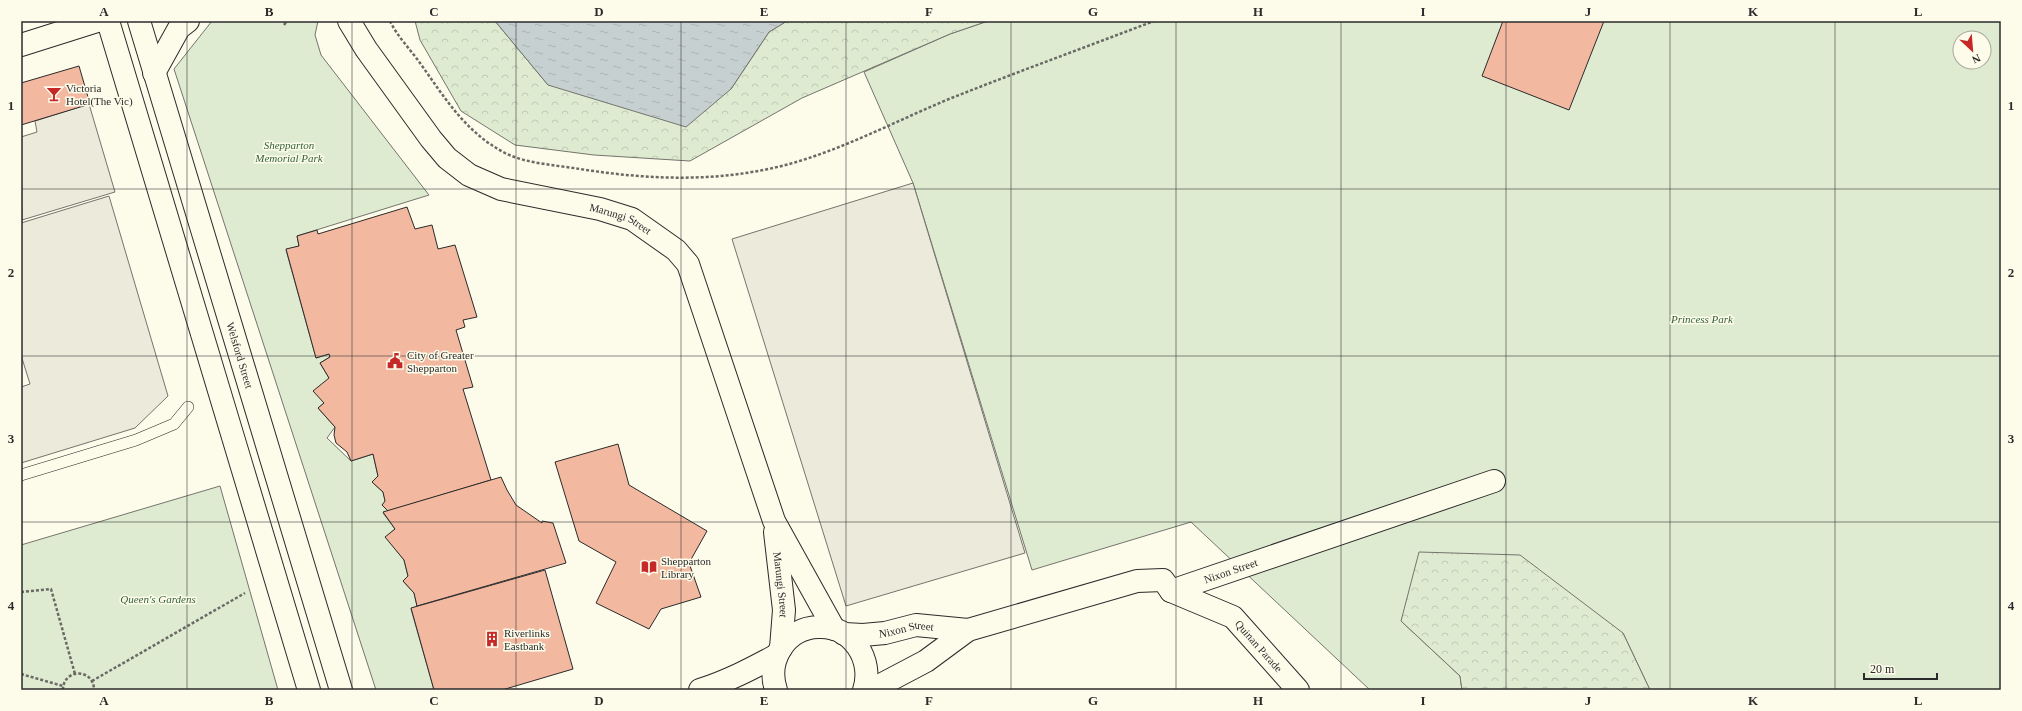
<svg xmlns="http://www.w3.org/2000/svg" width="2022" height="711" font-family="'Times New Roman',serif">
  <style>
    .green { fill: #deebd1; stroke: #74746e; fill-rule: evenodd }
    .forest { fill: url(#forest-crowns); stroke: #74746e }
    .parking { fill: #eceadb; stroke: #74746e }
    .water { fill: url(#water-ripples); stroke: #74746e }
    .building { fill: #f2b8a0; stroke: #2b2b2b }
    .lines { fill: none; stroke-linecap: round; stroke-linejoin: round }
    .lane-casing { stroke: #2b2b2b; stroke-width: 12 }
    .street-casing { stroke: #2b2b2b; stroke-width: 24 }
    .secondary-casing { stroke: #2b2b2b; stroke-width: 24 }
    .path { stroke: #6a6964; stroke-width: 2.5; stroke-dasharray: 3 2; stroke-linecap: butt }
    .lane { stroke: #fdfbea; stroke-width: 11 }
    .street { stroke: #fdfbea; stroke-width: 22 }
    .secondary { stroke: #fdfbea; stroke-width: 22 }
    .grid { fill: none; stroke: #2b2b2b; stroke-width: 1; stroke-opacity: 0.55 }
    .labels { text-anchor: middle; stroke-width: 3; stroke-linejoin: round; paint-order: stroke }
    .poi-label { font-size: 11px; fill: #2b2b2b; stroke: #fdfbea; text-anchor: start }
    .park-label { font-size: 11px; font-style: italic; fill: #34623c; stroke: #fdfbea }
    .street-label { font-size: 11px; fill: #2b2b2b; stroke: #fdfbea }
    .neatline { fill: none; stroke: #2b2b2b; stroke-width: 1.5 }
    .grid-label { font-size: 13px; text-anchor: middle; font-weight: bold; fill: #2b2b2b }
  </style>
  <defs>
    <pattern id="forest-crowns" width="20" height="18" patternUnits="userSpaceOnUse"><rect width="20" height="18" fill="#deebd1"/><path d="M2 6a3 3 0 1 1 6 0M12 15a3 3 0 1 1 6 0" fill="none" stroke="#bfcab4"/></pattern>
    <pattern id="water-ripples" width="26" height="14" patternUnits="userSpaceOnUse"><rect width="26" height="14" fill="#c7d0d0"/><path d="M2 4q2-2 4 0t4 0M15 11q2-2 4 0t4 0" fill="none" stroke="#abb3b3"/></pattern>
  </defs>
  <rect width="100%" height="100%" fill="#fdfbea"/>
  <g class="green">
    <polygon points="212,21 318,21 315,35 321,55 429,195 297,236 299,246 286,250 316,358 329,354 330,357 320,363 329,378 324,403 318,408 335,427 327,438 351,461 373,454 378,476 372,482 383,492 388,511 383,513 395,529 386,537 404,560 408,576 403,581 414,593 417,606 411,609 434,690 376,690 174,69"/>
    <path d="M988,21H2001V690H1650L1623,633L1401,621L1460,676L1462,690H1370L1191,522L1032,570L913,183L864,72L950,34ZM1960,38H1984V62H1960Z"/>
    <polygon points="220,486 278,690 21,690 21,545"/>
  </g>
  <g class="forest">
    <polygon points="415,21 495,21 548,85 731,89 769,32 787,21 988,21 950,34 802,98 690,161 594,155 515,145 461,111 420,40"/>
    <polygon points="1419,552 1520,555 1623,633 1650,690 1462,690 1460,676 1401,621"/>
  </g>
  <g class="parking">
    <polygon points="89,104 115,192 22,220 21,137 37,132 35,121"/>
    <polygon points="913,183 1025,553 846,606 732,239"/>
    <polygon points="109,196 168,396 135,428 21,463 21,387 30,384 21,355 21,223"/>
  </g>
  <polygon class="water" points="495,21 787,21 769,32 731,89 686,127 548,85"/>
  <g class="building">
    <polygon points="1503,21 1604,21 1569,110 1482,76"/>
    <polygon points="79,66 90,104 21,125 21,83"/>
    <polygon points="407,207 415,229 432,225 438,249 455,245 477,317 463,320 465,327 456,330 473,387 463,389 491,480 388,511 382,505 385,501 383,492 372,482 378,476 373,454 351,461 347,452 336,443 334,435 335,427 318,408 324,403 313,391 329,378 320,363 330,357 329,354 316,358 286,249 299,246 297,236 317,230 318,234"/>
    <polygon points="618,444 629,485 707,531 689,563 701,597 661,609 649,629 596,603 616,562 579,541 555,462"/>
    <polygon points="501,477 507,490 516,505 542,523 542,521 553,523 566,563 417,606 414,593 403,581 408,576 404,560 385,537 395,529 383,512"/>
    <polygon points="545,570 573,669 502,690 434,690 411,608"/>
  </g>
  <g class="lines">
    <defs>
      <polyline id="lane" points="21,475 136,440 174,424 188,407"/>
      <g id="street">
        <path id="s1" d="M349,21L366,49L431,139L447,158L469,175L501,189L600,209L632,219L676,250L688,264L774,521L834,629"/>
        <path id="s2" d="M775,532L784,610L781,648"/>
        <path id="s3" d="M1171,591L1494,481"/>
        <path id="s4" d="M1171,591L1233,617L1298,690"/>
        <path id="s5" d="M844,634L863,635L885,633L916,625L968,630"/>
        <path d="M700,690C728,681 751,669 777,655"/>
        <path d="M776,690C766,660 786,628 818,627C852,625 874,660 864,690"/>
        <polyline points="871,690 926,661 968,630 1137,581 1163,580 1171,591"/>
      </g>
      <g id="secondary">
        <polyline points="108,21 309,690"/>
        <path id="s6" d="M139,21L341,690"/>
        <polyline points="21,45 97,21"/>
        <polyline points="154,73 179,28 188,21"/>
      </g>
    </defs>
    <use href="#lane" class="lane-casing"/>
    <use href="#street" class="street-casing"/>
    <use href="#secondary" class="secondary-casing"/>
    <g class="path">
      <path d="M390,21C397,36 410,49 420,63C445,98 465,132 505,153C527,164 556,165 580,169C656,181 732,183 806,159C855,143 901,119 949,99C1017,72 1086,47 1154,21"/>
      <polyline points="284,25 287,21"/>
      <polyline points="21,592 51,589 75,674"/>
      <polyline points="21,674 63,686"/>
      <polyline points="92,681 245,593"/>
      <path d="M63,690C63,668 94,668 94,690"/>
    </g>
    <use href="#lane" class="lane"/>
    <use href="#street" class="street"/>
    <use href="#secondary" class="secondary"/>
  </g>
  <path class="grid" d="M187,21V690M352,21V690M516,21V690M681,21V690M846,21V690M1011,21V690M1176,21V690M1341,21V690M1506,21V690M1670,21V690M1835,21V690M21,189H2001M21,356H2001M21,522H2001"/>
  <defs>
    <symbol id="bar-bare" viewBox="-9 -9 18 18"><path d="M-6-5H6L.8 .8V4.5H3.5V6h-7V4.5H-.8V.8Z" fill="#c62828" stroke="#fdfbea" stroke-width="2.5" paint-order="stroke"/></symbol>
    <symbol id="civic-bare" viewBox="-9 -9 18 18"><path d="M-.6-6.5H3V-4.5H.6V-3L4-1V1h2V6H-6V1h2V-1L-.6-3ZM-1.2 2.5V6h2.4V2.5Z" fill="#c62828" stroke="#fdfbea" stroke-width="2.5" paint-order="stroke"/></symbol>
    <symbol id="library-bare" viewBox="-9 -9 18 18"><path d="M-6-4Q-3-5.5-.7-3.5V5Q-3 3-6 4ZM6-4Q3-5.5 .7-3.5V5Q3 3 6 4Z" fill="#c62828" stroke="#fdfbea" stroke-width="2.5" paint-order="stroke"/></symbol>
    <symbol id="building-bare" viewBox="-9 -9 18 18"><path d="M-4-6H4V6H1V3H-1V6H-4ZM-2.5-4.3h1.7v1.8h-1.7ZM.8-4.3h1.7v1.8H.8ZM-2.5-1h1.7V.8h-1.7ZM.8-1h1.7V.8H.8Z" fill="#c62828" stroke="#fdfbea" stroke-width="2.5" paint-order="stroke"/></symbol>
  </defs>
  <g fill-rule="evenodd">
    <use href="#bar-bare" x="43" y="83" width="22" height="22"/>
    <use href="#civic-bare" x="384" y="350" width="22" height="22"/>
    <use href="#library-bare" x="638" y="556" width="22" height="22"/>
    <use href="#building-bare" x="481" y="628" width="22" height="22"/>
  </g>
  <g class="labels">
    <g class="poi-label">
      <text x="66" y="92">Victoria<tspan x="66" dy="13">Hotel(The Vic)</tspan></text>
      <text x="407" y="359">City of Greater<tspan x="407" dy="13">Shepparton</tspan></text>
      <text x="661" y="565">Shepparton<tspan x="661" dy="13">Library</tspan></text>
      <text x="504" y="637">Riverlinks<tspan x="504" dy="13">Eastbank</tspan></text>
    </g>
    <g class="park-label">
      <text x="289" y="149">Shepparton<tspan x="289" dy="13">Memorial Park</tspan></text>
      <text x="1702" y="323">Princess Park</text>
      <text x="158" y="603">Queen's Gardens</text>
    </g>
    <g class="street-label">
      <text dy="4" stroke="none"><textPath href="#s1" startOffset="355">Marungi Street</textPath></text>
      <text dy="4" stroke="none"><textPath href="#s6" startOffset="349">Welsford Street</textPath></text>
      <text dy="4" stroke="none"><textPath href="#s3" startOffset="63">Nixon Street</textPath></text>
      <text dy="4" stroke="none"><textPath href="#s2" startOffset="53">Marungi Street</textPath></text>
      <text dy="4" stroke="none"><textPath href="#s5" startOffset="63">Nixon Street</textPath></text>
      <text dy="4" stroke="none"><textPath href="#s4" startOffset="106">Quinan Parade</textPath></text>
    </g>
  </g>
  <rect width="2022" height="711" fill="none" stroke="#fdfbea" stroke-width="44"/>
  <g transform="translate(1972 50) rotate(154)"><circle r="19" fill="#fdfbea" stroke="#a9a89e"/>
  <path d="M0-3L7 15L0 10L-7 15Z" fill="#c62828"/>
  <text y="-6" font-size="11" font-weight="bold" text-anchor="middle" fill="#2b2b2b">N</text>
  </g>
  <path d="M1864 673v6h73v-6" fill="none" stroke="#2b2b2b" stroke-width="2"/>
  <text x="1870" y="673" font-size="12" fill="#2b2b2b" stroke="#fdfbea" stroke-width="3" paint-order="stroke">20 m</text>
  <rect x="22" y="22" width="1978" height="667" class="neatline"/>
  <g class="grid-label">
    <text x="104" y="16">A</text>
    <text x="269" y="16">B</text>
    <text x="434" y="16">C</text>
    <text x="599" y="16">D</text>
    <text x="764" y="16">E</text>
    <text x="929" y="16">F</text>
    <text x="1093" y="16">G</text>
    <text x="1258" y="16">H</text>
    <text x="1423" y="16">I</text>
    <text x="1588" y="16">J</text>
    <text x="1753" y="16">K</text>
    <text x="1918" y="16">L</text>
    <text x="11" y="110">1</text>
    <text x="2011" y="110">1</text>
    <text x="11" y="277">2</text>
    <text x="2011" y="277">2</text>
    <text x="11" y="443">3</text>
    <text x="2011" y="443">3</text>
    <text x="11" y="610">4</text>
    <text x="2011" y="610">4</text>
    <text x="104" y="705">A</text>
    <text x="269" y="705">B</text>
    <text x="434" y="705">C</text>
    <text x="599" y="705">D</text>
    <text x="764" y="705">E</text>
    <text x="929" y="705">F</text>
    <text x="1093" y="705">G</text>
    <text x="1258" y="705">H</text>
    <text x="1423" y="705">I</text>
    <text x="1588" y="705">J</text>
    <text x="1753" y="705">K</text>
    <text x="1918" y="705">L</text>
  </g>
</svg>
